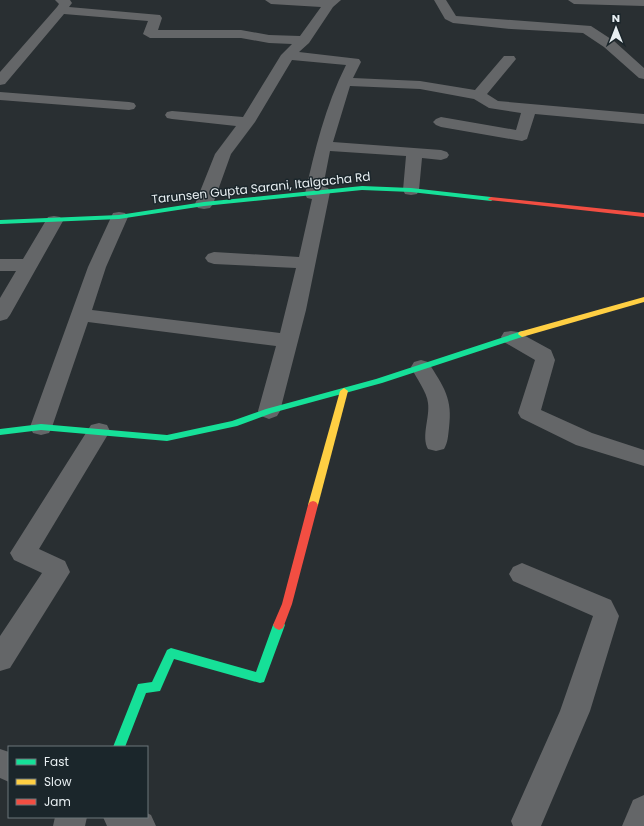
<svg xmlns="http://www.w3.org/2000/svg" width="644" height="826" font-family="Poppins,sans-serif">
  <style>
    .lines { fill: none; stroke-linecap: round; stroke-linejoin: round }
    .street { fill: #646668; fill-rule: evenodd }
    .fast { fill: #16e098; fill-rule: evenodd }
    .slow { fill: #ffcf43; fill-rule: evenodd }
    .jam { fill: #f24e42; fill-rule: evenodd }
    .labels { text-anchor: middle; stroke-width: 3; stroke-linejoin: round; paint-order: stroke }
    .far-street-label { font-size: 12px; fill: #e8eff2; stroke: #1b262b }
  </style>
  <rect width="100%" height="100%" fill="#292f32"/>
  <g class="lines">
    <g class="street">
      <path d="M55,0H70L72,3L69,7L160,15L162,18L158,30H241L269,35L300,36L321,7L271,4L265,0H341L333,7L309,43L299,52L359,59L361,62L353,78L420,81L475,90L504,56H514L516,59L487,94L498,101L644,114V124L535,114L527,139L522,141L441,127L436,125L433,122L436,119L441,117L516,130L521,113L489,108L474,99L420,89L350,86L333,142L441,150L447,152L449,155L447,158L441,160L422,158L419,190L417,194L411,195L405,194L403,190L406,156L330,151L323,187L328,188L330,192L306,310L280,411L277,416L269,419L261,416L258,411L276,346L88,322L52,427L49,433L41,435L33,433L30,427L88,267L113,213L119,212L125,213L128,217L106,267L92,310L280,333L296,268L214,264L208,262L205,258L208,254L214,252L299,257L312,199L307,198L305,194C315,149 325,107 346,65L292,60L255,122L231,154L213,204L210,208L204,209L198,208L195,204L215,154L236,126L172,119L167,118L165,115L167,112L172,111L243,117L281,55L292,44L269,43L241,38H150L143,34L148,21L64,14L5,84L0,85V72L57,7L59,4Z"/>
      <polygon points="434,0 446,0 456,16 591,26 614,41 644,68 644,79 639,78 604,47 583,33 511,29 453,23 445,19"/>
      <polygon points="568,0 644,0 644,6 574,4"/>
      <polygon points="0,92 129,102 134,103 136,106 134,109 129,110 0,100"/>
      <polygon points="54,216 60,217 63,221 10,315 7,319 0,321 0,298 16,271 0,271 0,259 23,259 48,217"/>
      <polygon points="511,331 518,332 551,350 555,360 541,410 592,433 644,450 644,466 576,445 521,418 518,413 535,360 504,342 501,337 504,332"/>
      <path d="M421,360L428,362C444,387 453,399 449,428C448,436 448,442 444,449L436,451L428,449C421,436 430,418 428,403C427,392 416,378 411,367L414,362Z"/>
      <polygon points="99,423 107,425 110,431 39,549 65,561 70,572 10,668 0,671 0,636 42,573 14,560 10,553 91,425"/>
      <polygon points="522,563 611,600 619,616 590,711 541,826 513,826 511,821 560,711 593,616 513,581 509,574 513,567"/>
      <polygon points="0,749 9,752 9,782 0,778"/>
      <polygon points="644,795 644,826 622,826 633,800"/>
      <polygon points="147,813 151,815 156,826 107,826 103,817 147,817"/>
      <polygon points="55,817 87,817 85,826 53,826"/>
    </g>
    <g class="fast">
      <polygon points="362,186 411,188 491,197 494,199 491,201 411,192 362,190 204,206 119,219 0,224 0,220 119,215 204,202"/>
      <polygon points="522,331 526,334 525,336 382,383 272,413 237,426 167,441 41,430 0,435 0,429 41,424 167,435 232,421 266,409 376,379"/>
      <polygon points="279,620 283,622 285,625 264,682 260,683 174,659 160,691 146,693 125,747 113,747 138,684 152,682 167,650 171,648 256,672 273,625 275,622"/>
    </g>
    <g class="slow">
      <polygon points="644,297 644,302 522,337 518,334 519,332"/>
      <polygon points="344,388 348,391 318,505 316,508 310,508 308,505 340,391"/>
    </g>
    <g class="jam">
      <polygon points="491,197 644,213 644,217 489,200 488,199"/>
      <polygon points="313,501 316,502 318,505 292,604 283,628 279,630 275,628 273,625 282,604 308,505 310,502"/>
    </g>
  </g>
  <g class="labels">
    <g class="far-street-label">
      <text transform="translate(261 188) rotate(-6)" y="4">Tarunsen Gupta Sarani, Italgacha Rd</text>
    </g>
  </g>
  <rect x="8" y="746" width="140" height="72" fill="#1b262b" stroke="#6d767b"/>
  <rect x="16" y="759" width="20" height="6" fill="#16e098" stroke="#6d767b"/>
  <text x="44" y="766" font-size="12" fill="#e8eff2">Fast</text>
  <rect x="16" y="779" width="20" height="6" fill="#ffcf43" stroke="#6d767b"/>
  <text x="44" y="786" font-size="12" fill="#e8eff2">Slow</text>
  <rect x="16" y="799" width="20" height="6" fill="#f24e42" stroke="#6d767b"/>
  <text x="44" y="806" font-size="12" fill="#e8eff2">Jam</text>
  <g transform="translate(616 28)" stroke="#1b262b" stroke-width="3" paint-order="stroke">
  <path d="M0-3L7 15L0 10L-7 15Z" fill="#e8eff2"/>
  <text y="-6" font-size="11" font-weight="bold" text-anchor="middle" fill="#e8eff2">N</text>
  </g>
</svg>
